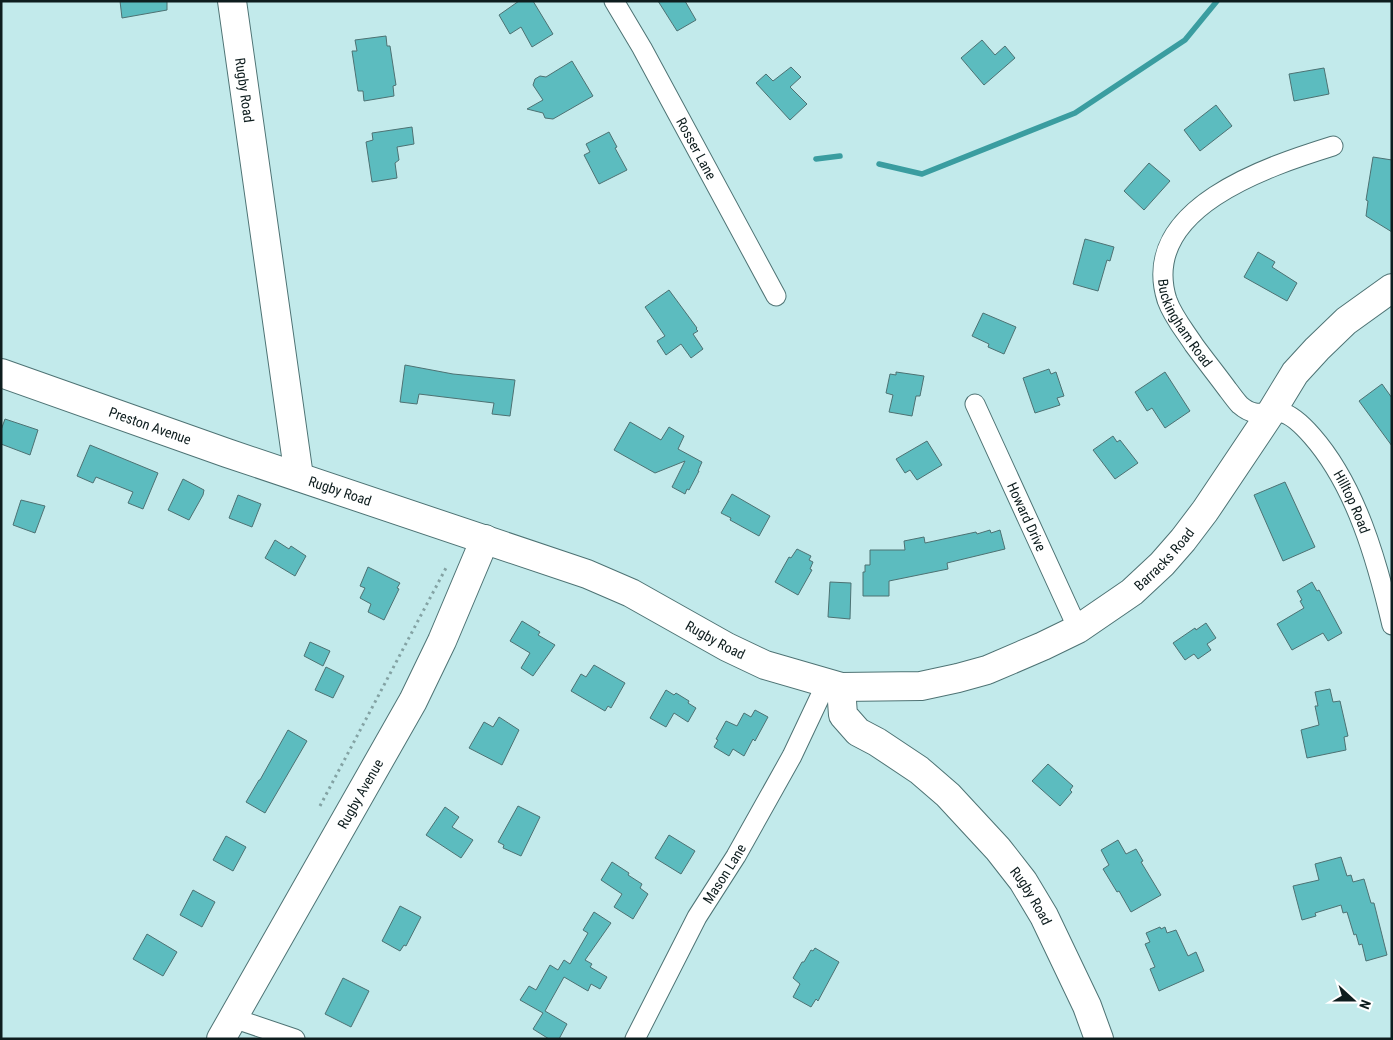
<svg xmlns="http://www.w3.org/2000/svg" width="1393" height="1040" font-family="'Roboto Condensed',sans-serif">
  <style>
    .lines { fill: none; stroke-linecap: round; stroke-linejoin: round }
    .stream { stroke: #3a9da0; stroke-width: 5.5 }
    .building { fill: #5cbcbf; stroke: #4d7273 }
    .street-casing { stroke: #4e7374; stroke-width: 21 }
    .secondary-casing { stroke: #4e7374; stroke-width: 30 }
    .primary-casing { stroke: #4e7374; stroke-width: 30 }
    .path { stroke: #83a2a3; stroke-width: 3; stroke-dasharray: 2.5 4; stroke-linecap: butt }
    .street { stroke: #fff; stroke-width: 19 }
    .secondary { stroke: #fff; stroke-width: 28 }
    .primary { stroke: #fff; stroke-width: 28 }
    .labels { text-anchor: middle; stroke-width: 4; stroke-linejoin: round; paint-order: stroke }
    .street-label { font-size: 14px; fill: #0e1d1e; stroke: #fff }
  </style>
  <rect width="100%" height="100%" fill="#c2eaeb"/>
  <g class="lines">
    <g class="stream">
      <polyline points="816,159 840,156"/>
      <polyline points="879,164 922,174 1075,113 1185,40 1217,1"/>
    </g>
  </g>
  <g class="building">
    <polygon points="120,1 167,1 167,10 122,18"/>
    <polygon points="519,1 533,1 553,34 532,47 521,27 510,34 499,15"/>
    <polygon points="658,1 685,1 696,20 677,31"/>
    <polygon points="386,36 387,46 390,46 396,85 393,86 394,96 364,101 363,91 358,91 352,51 357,51 355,40"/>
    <polygon points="982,40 995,55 1005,46 1015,58 984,85 961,58"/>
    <polygon points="572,61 593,96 553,119 545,118 543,113 527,109 543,100 533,85 535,79 540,76 546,77"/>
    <polygon points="791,67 801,77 790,87 807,104 790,120 756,83 766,74 773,81"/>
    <polygon points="1324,68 1329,94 1294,101 1289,74"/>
    <polygon points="1216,105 1232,126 1200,151 1184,130"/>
    <polygon points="412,127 414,144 397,147 399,160 395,163 397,178 372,182 366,142 373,140 372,133"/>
    <polygon points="609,132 617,147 615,148 627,170 599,184 584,155 590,152 586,144"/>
    <polygon points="1373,157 1392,160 1392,232 1366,216 1368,201 1366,200"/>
    <polygon points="1149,163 1170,181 1144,210 1124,191"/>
    <polygon points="1085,239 1114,247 1110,261 1107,260 1098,291 1073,284"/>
    <polygon points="1258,252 1275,262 1272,267 1297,283 1287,301 1244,277"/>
    <polygon points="669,290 697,328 696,329 698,331 693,334 703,349 691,358 681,344 666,355 657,341 665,336 645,307"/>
    <polygon points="983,313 1016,327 1004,354 988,347 989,344 972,336"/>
    <polygon points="405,365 453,374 515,380 510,416 492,414 494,403 452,398 419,394 417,404 400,402"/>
    <polygon points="1049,369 1051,374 1056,372 1064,396 1057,398 1060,405 1035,413 1023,378"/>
    <polygon points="896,372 924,376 920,396 916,396 912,416 889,412 893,395 886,393 890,374 896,375"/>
    <polygon points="1165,372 1190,411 1165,428 1152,408 1147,411 1135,392"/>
    <polygon points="1382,384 1392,398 1392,446 1359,401"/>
    <polygon points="5,419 38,430 30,455 1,444 1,430"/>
    <polygon points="630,422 661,440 669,427 684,436 678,449 702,462 698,471 699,471 689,490 687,489 685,494 672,487 685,461 655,473 614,450"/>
    <polygon points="1113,436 1117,442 1120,440 1138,463 1115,479 1093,450"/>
    <polygon points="927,441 942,465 917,480 910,470 905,473 896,459"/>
    <polygon points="90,445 158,473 143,509 128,503 133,492 96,477 93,483 77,476"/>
    <polygon points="183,479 204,490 203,495 189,520 168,510"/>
    <polygon points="1285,482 1315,547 1283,561 1254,495"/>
    <polygon points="732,494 770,516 759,536 730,520 731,518 721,513"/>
    <polygon points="238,495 261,504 252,527 229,518"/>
    <polygon points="21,500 45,506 35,533 13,525"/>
    <polygon points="990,530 991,533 1000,530 1005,549 947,563 948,569 889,581 889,596 863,596 863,572 865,572 865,565 870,565 870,550 905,550 904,541 924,537 925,543 976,532 977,534"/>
    <polygon points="275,540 289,549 291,546 306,556 295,576 265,558"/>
    <polygon points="797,549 811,556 809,560 813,562 810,569 812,570 798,595 775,582 789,557 791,558"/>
    <polygon points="368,567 400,583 397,588 399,589 384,620 368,612 371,604 360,598 365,588 360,586"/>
    <polygon points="830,582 851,583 850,619 828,617"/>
    <polygon points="1312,582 1317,591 1319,590 1342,633 1328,641 1323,633 1292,650 1277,624 1304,608 1300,601 1302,600 1297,591"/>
    <polygon points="522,621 540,632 538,635 555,645 533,676 521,668 530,653 510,641"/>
    <polygon points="1206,623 1216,638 1207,644 1211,650 1198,659 1194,654 1185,660 1173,643 1195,628 1196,630"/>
    <polygon points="310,642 330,651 323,666 304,656"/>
    <polygon points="594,665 625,683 611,708 608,706 605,711 571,691 581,674 586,677"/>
    <polygon points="326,667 344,676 333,698 315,690"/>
    <polygon points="1330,689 1333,702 1340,701 1348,736 1344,737 1346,750 1307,758 1301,730 1319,725 1315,706 1318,706 1315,692"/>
    <polygon points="666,690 674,695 676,693 689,701 688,703 696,708 688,722 674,713 666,727 650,718"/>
    <polygon points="755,710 768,717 755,741 753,739 744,756 733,749 729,756 714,747 718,740 716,739 726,721 737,726 744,713 751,717"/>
    <polygon points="499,717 519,730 502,765 469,748 484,722 493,727"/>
    <polygon points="288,730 307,741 265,813 246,802 259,780 260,780"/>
    <polygon points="1048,764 1073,786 1070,790 1072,792 1060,806 1032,781"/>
    <polygon points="518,806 540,817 521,856 503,848 504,845 498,842"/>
    <polygon points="445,807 459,817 452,827 473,840 461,858 426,835"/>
    <polygon points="669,835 695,851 681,874 655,858"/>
    <polygon points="226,836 246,847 233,871 213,860"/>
    <polygon points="1118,840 1126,854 1136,849 1143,861 1141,862 1161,895 1131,912 1119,891 1117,892 1103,869 1109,865 1101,850"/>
    <polygon points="1341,857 1347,876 1351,875 1353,882 1364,879 1371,903 1374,903 1387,955 1366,961 1362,944 1359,945 1356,934 1354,935 1347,912 1343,913 1341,905 1315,913 1316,916 1302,920 1293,886 1319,880 1315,864"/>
    <polygon points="612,862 629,873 628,875 642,884 640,888 648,894 633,919 614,907 622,894 601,880"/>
    <polygon points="193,890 215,902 202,927 180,915"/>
    <polygon points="400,906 421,917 406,946 404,945 400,951 382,941"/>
    <polygon points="594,912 611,923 585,960 592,964 590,967 607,977 600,989 591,984 588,991 564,977 545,1011 567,1024 559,1039 549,1039 533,1029 543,1013 520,1000 529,986 536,990 550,965 558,970 564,960 570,964 588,933 583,930"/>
    <polygon points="1160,927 1161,929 1165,927 1167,933 1176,930 1188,956 1196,952 1204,971 1159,991 1150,969 1155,967 1145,944 1150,942 1146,933"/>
    <polygon points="147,934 177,952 163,976 133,959"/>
    <polygon points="815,948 839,962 818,1001 816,999 811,1007 793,997 800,984 793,978 802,962 804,962 811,950 813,951"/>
    <polygon points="343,978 369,991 351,1027 325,1014"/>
  </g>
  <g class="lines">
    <defs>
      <g id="street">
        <path id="s1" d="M614,1L642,48L776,296"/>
        <path id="s2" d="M1333,146C1269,166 1138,208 1167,300C1173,317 1185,331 1194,345C1205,360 1217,375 1228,390C1232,395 1236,401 1240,405C1257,420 1267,409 1283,413C1294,416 1305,428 1312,436C1356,486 1377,561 1392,625"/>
        <path id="s3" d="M975,404L1078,629"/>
        <polyline points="233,1018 295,1039"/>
        <path id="s4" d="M635,1039L697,917L736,856L792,756L826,684"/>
      </g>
      <g id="secondary">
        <path id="s5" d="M232,1L299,477"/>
        <path id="s6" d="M841,687L843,715L858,732L877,742L919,770L948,795L998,849L1023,881L1044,916L1087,1006L1099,1039"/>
        <path id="s7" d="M221,1039L413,701L442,641L485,539"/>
      </g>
      <g id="primary">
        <path id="s8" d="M1,373L227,453L587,574L631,593L727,647L765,665L841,687L921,686L958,678L987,670L1043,646L1078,629L1132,592L1162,564L1183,540L1205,511L1270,414L1295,373L1317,349L1346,321L1392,288"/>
      </g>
    </defs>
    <use href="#street" class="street-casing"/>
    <use href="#secondary" class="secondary-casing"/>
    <use href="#primary" class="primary-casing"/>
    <polyline class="path" points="320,806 447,566"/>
    <use href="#street" class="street"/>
    <use href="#secondary" class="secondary"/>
    <use href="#primary" class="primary"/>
  </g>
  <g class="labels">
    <g class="street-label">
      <text dy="5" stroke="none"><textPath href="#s5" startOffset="90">Rugby Road</textPath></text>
      <text dy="5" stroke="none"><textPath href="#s1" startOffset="169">Rosser Lane</textPath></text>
      <text dy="5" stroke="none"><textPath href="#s2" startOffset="281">Buckingham Road</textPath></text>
      <text dy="5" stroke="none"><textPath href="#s8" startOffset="158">Preston Avenue</textPath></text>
      <text dy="5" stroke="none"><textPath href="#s8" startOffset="359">Rugby Road</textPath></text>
      <text dy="5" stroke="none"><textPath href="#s2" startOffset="541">Hilltop Road</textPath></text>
      <text dy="5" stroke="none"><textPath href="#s3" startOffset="124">Howard Drive</textPath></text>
      <text dy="5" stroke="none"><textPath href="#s8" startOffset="1258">Barracks Road</textPath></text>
      <text dy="5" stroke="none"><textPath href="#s8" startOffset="764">Rugby Road</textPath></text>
      <text dy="5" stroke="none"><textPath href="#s7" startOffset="282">Rugby Avenue</textPath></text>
      <text dy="5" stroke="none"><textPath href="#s4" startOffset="188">Mason Lane</textPath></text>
      <text dy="5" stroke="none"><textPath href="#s6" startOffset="292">Rugby Road</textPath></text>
    </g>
  </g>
  <rect width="1393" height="1040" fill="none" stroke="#0e1d1e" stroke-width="5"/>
  <g transform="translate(1353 1000) rotate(111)" stroke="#ffffff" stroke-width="4" paint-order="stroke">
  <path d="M0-4L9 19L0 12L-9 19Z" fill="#0e1d1e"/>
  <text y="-8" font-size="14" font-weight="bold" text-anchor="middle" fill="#0e1d1e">N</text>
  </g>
</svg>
